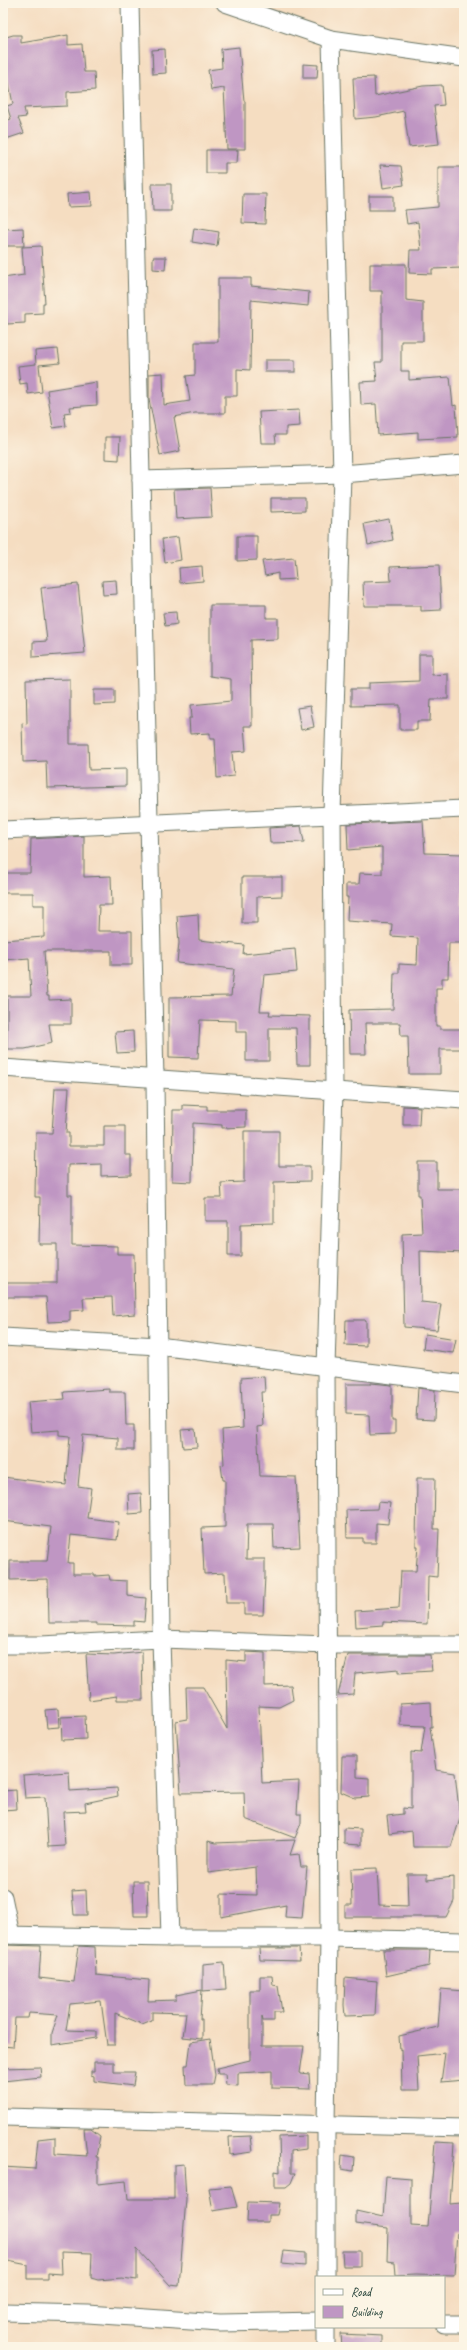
<svg xmlns="http://www.w3.org/2000/svg" width="467" height="2350" font-family="Caveat,sans-serif">
  <style>
    .building { fill: #bf96c3 }
    .lines { fill: none; stroke-linecap: round; stroke-linejoin: round }
    .street-casing { stroke: #6a7565; stroke-width: 19 }
    .street { stroke: #fff; stroke-width: 17 }
  </style>
  <rect width="100%" height="100%" fill="#fcf5e5"/>
  <filter id="ink" filterUnits="userSpaceOnUse"><feTurbulence type="fractalNoise" baseFrequency=".025" numOctaves="2"/><feDisplacementMap in="SourceGraphic" scale="8" xChannelSelector="R" yChannelSelector="G"/><feConvolveMatrix kernelMatrix="1 2 1 2 8 2 1 2 1" color-interpolation-filters="sRGB"/></filter>
  <filter id="wash" filterUnits="userSpaceOnUse"><feTurbulence type="fractalNoise" baseFrequency=".012" numOctaves="4" result="noise"/><feDisplacementMap in="SourceGraphic" scale="16" xChannelSelector="R" yChannelSelector="G"/><feGaussianBlur stdDeviation="0.9" result="paint"/><feColorMatrix in="noise" values="0 0 0 0 0 0 0 0 0 0 0 0 0 0 0 0 0 1.4 0 .05"/><feComposite in="paint" operator="in"/></filter>
  <g filter="url(#wash)">
    <rect width="100%" height="100%" fill="#f5ddc1"/>
    <g id="blocks">
      <g class="building">
        <polygon points="13,35 21,35 21,43 68,35 68,45 82,44 84,72 94,72 95,90 67,92 67,106 24,108 26,117 18,118 24,133 3,140 3,122 11,119 7,106 13,104 3,53 3,38"/>
        <polygon points="239,47 244,101 245,101 245,149 227,149 224,88 211,90 208,70 222,68 221,49"/>
        <polygon points="165,49 166,73 153,74 152,50"/>
        <polygon points="303,64 318,65 317,78 303,78"/>
        <polygon points="374,77 375,96 423,86 442,85 444,105 434,106 439,144 409,147 404,111 376,117 355,119 353,78"/>
        <polygon points="206,150 238,150 237,163 225,163 225,173 206,173"/>
        <polygon points="380,165 401,166 404,185 383,188"/>
        <polygon points="438,167 464,167 462,268 432,269 432,274 409,273 410,250 421,250 418,222 407,224 405,210 438,207"/>
        <polygon points="152,184 171,184 171,211 153,211"/>
        <polygon points="91,192 92,206 68,207 67,194"/>
        <polygon points="243,194 266,194 265,224 242,223"/>
        <rect x="369" y="196" width="24" height="14"/>
        <polygon points="23,228 24,246 5,246 5,229"/>
        <polygon points="194,228 219,232 217,246 192,242"/>
        <polygon points="41,246 45,303 43,303 43,313 25,314 25,323 7,324 3,278 24,275 22,247"/>
        <polygon points="153,257 166,257 165,270 153,269"/>
        <polygon points="370,264 406,264 406,300 423,302 423,341 401,341 401,371 409,371 409,380 450,377 453,406 456,405 458,437 418,439 418,432 378,435 376,404 361,405 360,382 377,381 375,362 382,362 382,291 370,291"/>
        <polygon points="218,278 251,278 251,286 309,292 308,306 251,300 250,370 237,369 237,396 225,396 225,413 195,413 174,417 180,451 160,455 149,399 149,374 163,373 164,405 190,401 186,376 195,375 195,342 218,342"/>
        <polygon points="58,349 60,363 39,365 42,392 28,394 27,383 20,384 18,366 36,364 35,351"/>
        <rect x="265" y="360" width="30" height="12"/>
        <polygon points="96,382 97,405 70,407 71,412 64,413 66,426 53,428 47,390"/>
        <polygon points="299,410 300,426 286,427 286,435 275,435 276,443 261,443 259,412"/>
        <polygon points="105,437 120,437 119,460 105,459"/>
        <polygon points="210,488 212,517 176,519 174,489"/>
        <polygon points="271,498 305,498 305,511 271,512"/>
        <polygon points="389,519 393,540 368,545 364,524"/>
        <polygon points="237,536 257,536 257,560 237,561"/>
        <polygon points="178,537 181,560 165,563 162,539"/>
        <polygon points="294,558 296,579 278,580 278,573 265,576 262,561"/>
        <polygon points="439,565 441,610 421,611 421,606 364,606 363,582 391,581 390,567"/>
        <polygon points="202,566 203,581 180,583 179,568"/>
        <polygon points="116,580 117,594 103,595 102,581"/>
        <polygon points="78,584 85,653 33,657 33,642 47,641 41,588"/>
        <polygon points="210,605 266,605 266,618 278,618 278,639 251,640 252,726 244,726 246,751 232,752 234,776 217,778 215,739 210,739 210,733 190,734 189,718 192,718 191,705 231,701 231,679 210,676"/>
        <polygon points="176,612 177,624 165,626 163,613"/>
        <polygon points="419,654 432,654 432,675 448,674 448,699 431,699 430,721 417,721 417,730 400,730 400,705 351,706 351,689 369,689 369,683 419,681"/>
        <polygon points="70,679 70,744 88,744 89,770 126,769 126,786 47,788 46,761 23,762 22,723 27,724 26,680"/>
        <polygon points="94,690 115,690 115,704 94,705"/>
        <polygon points="310,706 314,727 301,730 297,708"/>
        <polygon points="423,821 425,853 464,854 462,905 464,906 464,943 449,943 448,978 442,978 442,988 436,988 436,1026 440,1026 440,1029 464,1029 464,1049 440,1049 440,1074 409,1074 408,1036 401,1036 400,1023 365,1023 366,1054 350,1054 349,1010 393,1009 394,973 399,973 399,964 417,965 418,938 391,936 392,924 347,921 348,897 346,897 346,884 359,884 360,873 382,874 382,847 348,850 347,824"/>
        <polygon points="301,826 304,842 270,843 269,828"/>
        <polygon points="84,836 84,877 111,876 112,905 99,905 98,931 132,931 132,965 111,965 111,951 44,951 47,996 49,996 49,1000 71,999 71,1024 49,1024 52,1043 25,1049 7,1049 7,996 31,996 29,958 3,960 3,940 44,937 44,905 33,905 33,893 3,893 3,873 30,873 31,839"/>
        <polygon points="242,877 282,877 282,896 257,897 257,923 242,923"/>
        <polygon points="198,914 199,940 244,945 243,954 295,949 297,972 264,975 260,1011 270,1011 269,1015 310,1016 310,1065 297,1065 296,1028 269,1028 269,1061 246,1061 246,1032 236,1032 236,1021 200,1020 198,1058 169,1057 169,997 231,996 234,969 177,963 179,943 177,916"/>
        <polygon points="133,1031 134,1052 117,1053 115,1032"/>
        <polygon points="55,1088 69,1088 66,1133 69,1133 69,1146 104,1146 104,1126 125,1126 125,1155 131,1155 131,1175 101,1176 101,1164 68,1165 68,1195 72,1195 72,1245 117,1246 117,1254 134,1254 135,1314 113,1316 112,1297 83,1298 84,1310 70,1311 70,1321 48,1322 46,1297 3,1297 3,1283 57,1283 57,1244 39,1244 40,1197 35,1197 36,1133 52,1133"/>
        <polygon points="183,1105 207,1106 207,1110 246,1110 246,1127 222,1128 222,1125 193,1123 192,1182 172,1181 173,1110 183,1110"/>
        <polygon points="403,1106 420,1107 419,1125 403,1125"/>
        <polygon points="244,1131 279,1131 279,1166 310,1166 310,1181 274,1182 274,1223 241,1224 241,1256 228,1256 228,1221 205,1221 205,1198 222,1198 221,1183 244,1182"/>
        <polygon points="418,1162 437,1162 437,1189 464,1189 464,1253 420,1251 421,1302 441,1304 437,1330 404,1327 402,1234 422,1233 420,1195 418,1195"/>
        <polygon points="346,1320 366,1320 366,1346 345,1345"/>
        <polygon points="425,1334 456,1339 453,1353 423,1349"/>
        <polygon points="264,1376 265,1392 261,1392 263,1426 257,1427 260,1476 296,1477 300,1547 274,1548 273,1524 247,1524 246,1559 265,1559 265,1576 263,1615 244,1615 244,1603 226,1603 225,1573 204,1574 202,1528 225,1527 225,1480 223,1480 221,1465 224,1464 222,1430 243,1428 241,1378"/>
        <polygon points="371,1383 392,1385 392,1421 395,1421 395,1434 370,1435 369,1415 346,1414 346,1384 371,1384"/>
        <polygon points="418,1388 435,1390 434,1420 416,1419"/>
        <polygon points="109,1389 109,1392 125,1392 126,1425 134,1425 134,1450 118,1450 118,1438 83,1435 78,1486 91,1488 87,1518 119,1522 117,1540 71,1535 68,1563 73,1563 73,1574 95,1574 95,1576 109,1575 110,1580 127,1581 127,1596 146,1598 144,1622 134,1621 134,1626 96,1625 96,1623 49,1623 48,1579 10,1580 10,1561 47,1561 51,1527 3,1521 3,1477 66,1485 70,1436 59,1435 59,1430 31,1432 28,1402 65,1399 64,1392"/>
        <polygon points="195,1429 197,1447 183,1448 181,1430"/>
        <polygon points="417,1478 435,1478 434,1529 439,1529 437,1577 428,1576 427,1624 383,1622 383,1625 356,1627 355,1611 399,1608 401,1571 416,1571 418,1546 416,1546"/>
        <polygon points="141,1493 142,1513 129,1514 128,1494"/>
        <polygon points="378,1502 390,1503 388,1524 376,1523 376,1543 363,1543 363,1538 347,1538 346,1510 377,1509"/>
        <polygon points="142,1652 143,1700 117,1700 117,1696 89,1700 86,1654 114,1655"/>
        <polygon points="246,1652 265,1653 265,1686 291,1685 293,1700 279,1707 259,1706 262,1783 299,1781 297,1814 301,1814 301,1823 295,1838 245,1819 244,1792 181,1793 176,1721 187,1719 186,1687 203,1687 227,1729 226,1660 246,1662"/>
        <polygon points="348,1655 430,1655 432,1671 398,1673 398,1669 355,1673 353,1694 338,1695"/>
        <polygon points="431,1702 432,1727 430,1727 436,1770 455,1773 459,1810 463,1809 451,1847 413,1847 412,1831 389,1834 387,1816 403,1814 403,1808 411,1809 411,1752 421,1753 425,1726 400,1725 400,1704"/>
        <polygon points="58,1709 59,1727 47,1728 45,1710"/>
        <polygon points="85,1716 86,1739 62,1740 61,1717"/>
        <polygon points="342,1756 357,1756 357,1777 369,1778 369,1797 355,1798 341,1792"/>
        <polygon points="69,1772 70,1791 117,1788 118,1796 85,1803 86,1811 63,1812 65,1846 48,1847 45,1797 25,1798 23,1775"/>
        <polygon points="16,1790 17,1809 3,1810 3,1791"/>
        <polygon points="344,1828 361,1829 361,1845 344,1844"/>
        <polygon points="295,1840 290,1855 299,1854 301,1867 307,1867 302,1918 285,1917 286,1905 221,1917 221,1894 257,1895 256,1867 208,1873 208,1841 215,1843"/>
        <polygon points="377,1868 379,1905 408,1906 407,1874 427,1874 427,1880 454,1877 454,1901 446,1917 345,1917 345,1905 352,1905 351,1869"/>
        <polygon points="133,1881 147,1881 148,1916 134,1916"/>
        <polygon points="86,1890 87,1915 74,1915 72,1891"/>
        <polygon points="3,1945 41,1946 39,1978 74,1982 79,1946 95,1947 96,1975 149,1980 148,2001 176,2000 176,1995 202,1990 200,2019 202,2019 202,2039 183,2037 186,2013 152,2012 152,2020 142,2024 115,2013 115,2045 107,2045 101,2001 70,2004 66,2030 96,2031 96,2038 52,2045 52,2033 58,2015 29,2013 28,2018 15,2018 13,2047 3,2046"/>
        <polygon points="259,1948 299,1948 300,1961 260,1960"/>
        <polygon points="383,1950 430,1950 429,1966 386,1976"/>
        <polygon points="224,1962 226,1989 203,1991 203,1964"/>
        <polygon points="260,1976 272,1976 273,1985 278,1986 282,2012 274,2012 274,2021 263,2021 262,2016 262,2046 304,2046 300,2073 309,2074 310,2089 272,2088 272,2071 238,2073 238,2086 226,2085 225,2074 218,2074 217,2068 250,2060 250,1990 260,1990"/>
        <polygon points="345,1978 377,1981 375,2015 345,2016 344,2005"/>
        <polygon points="441,1989 464,1991 464,2080 441,2082 445,2053 417,2056 419,2090 402,2090 401,2049 400,2050 399,2036 438,2027"/>
        <polygon points="210,2039 215,2075 213,2085 186,2085 185,2065 188,2065 191,2042"/>
        <polygon points="94,2062 114,2062 114,2072 135,2072 133,2086 94,2081 94,2076 91,2075 91,2071 94,2071"/>
        <polygon points="40,2067 41,2077 3,2081 3,2068"/>
        <polygon points="84,2129 91,2129 100,2136 96,2157 98,2157 98,2184 126,2181 128,2199 174,2199 174,2165 184,2164 186,2199 179,2286 170,2285 137,2249 137,2280 122,2278 98,2280 91,2278 92,2253 61,2252 62,2274 48,2273 48,2279 28,2279 28,2265 3,2260 3,2212 6,2211 3,2167 35,2169 38,2139 55,2137 55,2154 87,2156"/>
        <polygon points="250,2136 252,2152 230,2155 229,2137"/>
        <polygon points="306,2136 306,2149 291,2151 291,2173 295,2173 291,2183 286,2187 275,2187 275,2171 280,2172 279,2137"/>
        <polygon points="435,2142 454,2143 450,2204 462,2203 464,2234 457,2232 454,2275 416,2274 396,2275 395,2262 387,2261 388,2228 356,2224 356,2211 383,2217 386,2176 411,2178 411,2226 428,2227"/>
        <polygon points="342,2155 354,2157 353,2171 341,2169"/>
        <polygon points="231,2186 237,2207 213,2211 209,2188"/>
        <polygon points="248,2202 279,2203 277,2215 268,2215 268,2222 247,2222"/>
        <polygon points="284,2251 305,2253 305,2266 282,2264"/>
        <polygon points="342,2251 360,2251 360,2266 343,2266"/>
        <polygon points="341,2334 382,2336 382,2347 342,2347"/>
      </g>
    </g>
  </g>
  <g filter="url(#ink)">
    <use href="#blocks" fill-opacity="0" stroke="#6a7565" stroke-width="1"/>
    <g class="lines">
      <defs>
        <g id="street">
          <polyline points="130,3 155,1079 161,1639 170,1938"/>
          <polyline points="225,3 331,39 464,58"/>
          <polyline points="141,480 342,474 464,464"/>
          <polyline points="3,830 464,809"/>
          <polyline points="3,1068 464,1100"/>
          <polyline points="3,1337 158,1346 464,1384"/>
          <polyline points="3,1645 41,1645 161,1639 329,1645 464,1645"/>
          <polyline points="3,1897 11,1935"/>
          <polyline points="3,1935 170,1938 329,1938 464,1941"/>
          <polyline points="3,2117 464,2128"/>
          <polyline points="326,2277 326,2124 329,1938 326,1368 334,1091 332,814 342,474 331,39"/>
          <polyline points="3,2312 88,2314 220,2323 316,2321"/>
          <polyline points="444,2324 464,2324"/>
          <polyline points="326,2347 326,2327"/>
        </g>
      </defs>
      <use href="#street" class="street-casing"/>
      <use href="#street" class="street"/>
    </g>
  </g>
  <rect width="467" height="2350" fill="none" stroke="#fcf5e5" stroke-width="16"/>
  <rect x="315" y="2276" width="130" height="52" fill="#fcf5e5" stroke="#a4ab9e"/>
  <rect x="323" y="2289" width="20" height="6" fill="#ffffff" stroke="#a4ab9e"/>
  <text x="351" y="2296" font-size="12" fill="#1f3d34">Road</text>
  <rect x="323" y="2306" width="20" height="12" fill="#bf96c3" stroke="#a4ab9e"/>
  <text x="351" y="2316" font-size="12" fill="#1f3d34">Building</text>
</svg>
